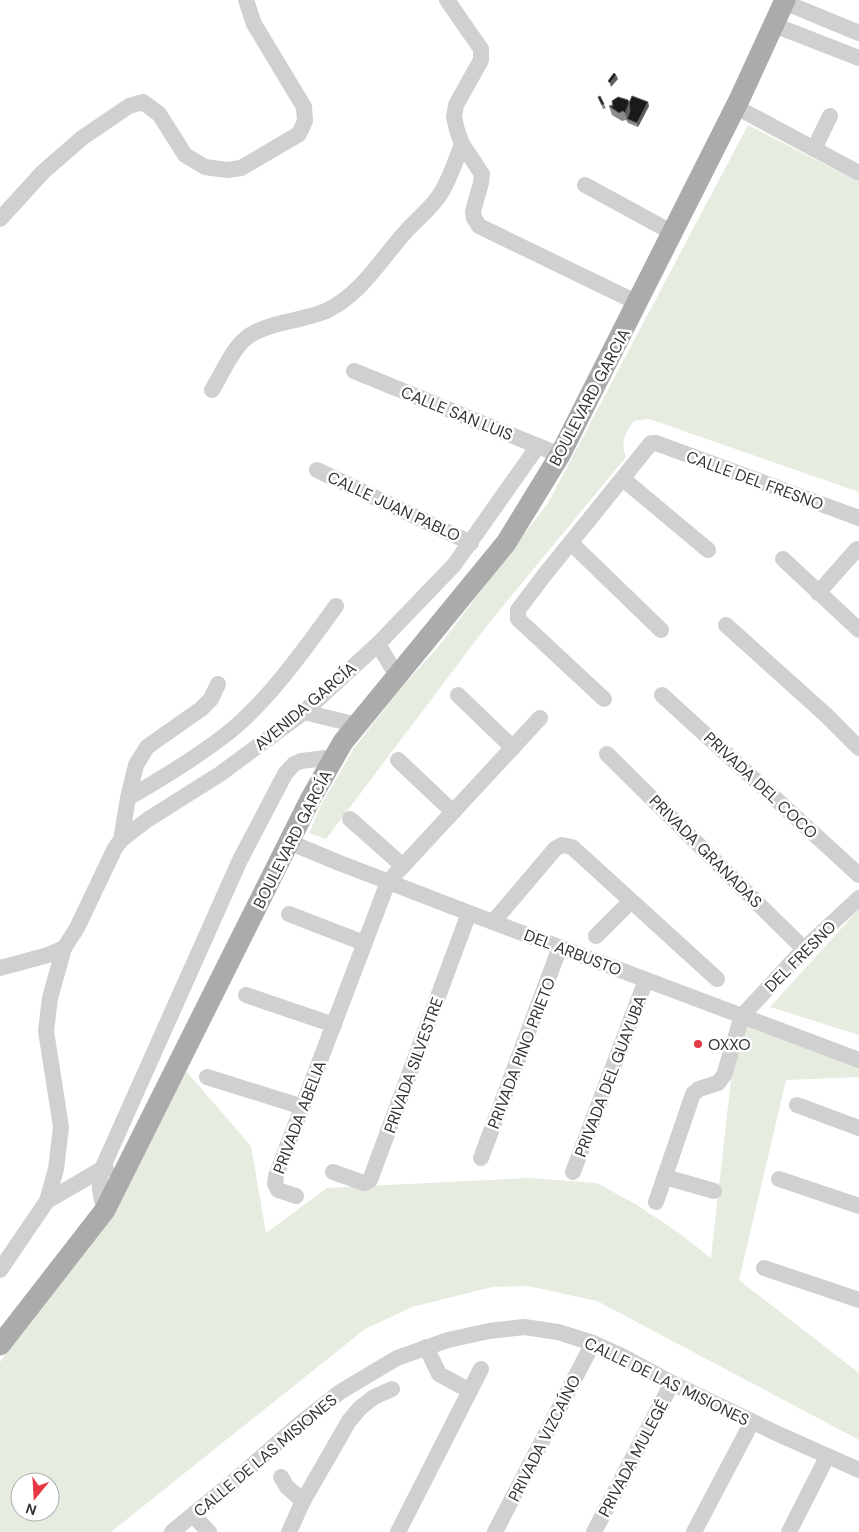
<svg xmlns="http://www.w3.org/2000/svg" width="859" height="1532" font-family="'DM Sans',sans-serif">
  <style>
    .green { fill: #e6ecdf; fill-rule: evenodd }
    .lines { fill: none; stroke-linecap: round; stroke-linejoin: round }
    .minor { stroke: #d0d0d0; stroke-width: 16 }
    .major { stroke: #ababab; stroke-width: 21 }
    .wall { fill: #8c8c8c }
    .shaded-wall { fill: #5f5f5f }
    .building { fill: #1a1a1a; stroke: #5f5f5f }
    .poi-dot { fill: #e63946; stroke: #fff; stroke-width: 2 }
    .labels { text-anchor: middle; stroke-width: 5; stroke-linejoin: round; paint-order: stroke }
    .street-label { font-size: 16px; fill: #333; stroke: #fff }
    .poi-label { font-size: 16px; fill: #333; stroke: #fff; text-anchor: start }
  </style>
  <rect width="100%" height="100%" fill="#fff"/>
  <g class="green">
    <path d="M748,125L859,182V492L655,421L648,419L634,421C625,432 620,444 626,457L489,623L326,839L309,833L320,807L354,748L401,688L439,646L548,503Z"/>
    <polygon points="859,909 859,1035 770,1007"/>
    <path d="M742,1016L859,1060V1077L786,1080L739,1280L859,1373V1440L597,1301L528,1286L492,1287L412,1307L365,1329L111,1532H0V1362L109,1212L186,1071L251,1146L266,1233L327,1188L528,1178L597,1183L637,1205L679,1233L711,1258L736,1034ZM20,1482H50V1512H20Z"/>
  </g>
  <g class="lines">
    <g class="minor">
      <polyline points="447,0 481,49 481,60 456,105 454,117 457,130 462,144 482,174 481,183 473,211 474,218 479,226 638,303"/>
      <polyline points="784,2 859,33"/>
      <polyline points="774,25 859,58"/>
      <polyline points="736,107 859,173"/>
      <polyline points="814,149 830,116"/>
      <polyline points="585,185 673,233"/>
      <polyline points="0,219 43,172 82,138 129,106 143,102 159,114 185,155 205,167 227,170 241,168 299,134 305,121 304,107 254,24 246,0"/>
      <polyline points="354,371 560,455"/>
      <path d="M212,390C222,374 231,351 245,339C264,322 305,321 328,310C363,293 384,254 410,227C421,216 433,206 441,193C450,178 456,160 462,144"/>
      <polyline points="317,470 471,543"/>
      <polyline points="623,479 708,550"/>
      <polyline points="571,543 661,630"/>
      <polyline points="783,559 859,630"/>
      <polyline points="818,593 857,549 859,549"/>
      <polyline points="726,625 826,715 859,748"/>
      <polyline points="378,644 397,676"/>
      <polyline points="458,695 513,748"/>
      <polyline points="662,695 859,875"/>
      <polyline points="604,699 518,619 518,610 546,573 651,443 656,443 859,518"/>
      <polyline points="304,712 357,725"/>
      <polyline points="607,754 804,949"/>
      <polyline points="398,760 453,812"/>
      <polyline points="128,798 136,765 147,747 201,709 211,699 218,684"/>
      <polyline points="350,819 403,866"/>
      <path d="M121,840L128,798C161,779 194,759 224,736C267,703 304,650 336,606"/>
      <polyline points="289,842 337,862 469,913 859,1060"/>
      <polyline points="289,914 364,943"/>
      <polyline points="493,922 555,849 562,845 572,847 717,979"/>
      <polyline points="596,936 630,902"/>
      <polyline points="0,968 48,955 64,948"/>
      <polyline points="246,995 334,1025"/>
      <polyline points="207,1077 303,1107"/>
      <polyline points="797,1105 859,1128"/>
      <polyline points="481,1158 560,947"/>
      <polyline points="333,1172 364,1183 370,1180 469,913"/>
      <polyline points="573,1172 646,980"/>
      <polyline points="665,1177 714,1191"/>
      <polyline points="779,1179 859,1206"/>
      <polyline points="296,1196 278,1190 275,1184 276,1176 388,882 540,718"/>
      <polyline points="47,1201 102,1169 106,1169"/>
      <polyline points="656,1202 693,1094 699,1089 718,1083 724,1075 742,1016 804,949 859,898"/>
      <path d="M105,1210C100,1196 98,1184 102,1169L240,860L285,774L294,764L301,761L335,757"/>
      <polyline points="764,1268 859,1300"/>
      <polyline points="0,1270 47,1201 56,1169 61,1127 46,1031 50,998 64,948 77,928 115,848 121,840 147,820 220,774 304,712 378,644 454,565 538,446"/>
      <polyline points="426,1347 439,1374 470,1391"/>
      <polyline points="281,1477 287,1487 303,1501"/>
      <polyline points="193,1515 209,1532"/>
      <polyline points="172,1532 240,1476 297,1426 340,1392 397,1358 448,1340 489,1331 524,1327 558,1332 593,1343 622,1356 672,1383 776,1433 859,1470"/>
      <polyline points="289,1532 303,1501 349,1421 360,1408 374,1397 392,1389"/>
      <polyline points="398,1532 481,1369"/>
      <polyline points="495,1532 593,1343"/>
      <polyline points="594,1532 672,1383"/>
      <polyline points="694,1532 752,1422"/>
      <polyline points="789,1532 827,1457"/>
    </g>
    <polyline class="major" points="0,1345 105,1210 311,798 343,742 506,543 560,455 740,98 785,0"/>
  </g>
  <g class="wall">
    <polygon points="598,97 604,104 606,108 603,109"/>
    <polygon points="613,103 629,103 649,106 638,127 628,123 626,120 622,121 612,115 609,106 610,106"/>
  </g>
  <g class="shaded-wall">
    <polygon points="616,75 618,79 611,87 610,83"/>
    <polygon points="628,100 632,111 627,119 625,113"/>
    <polygon points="648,102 649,106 638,127 637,123"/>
  </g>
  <g class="building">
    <polygon points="614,73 616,75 610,83 608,81"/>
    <polygon points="600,96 604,104 602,105 598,97"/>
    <polygon points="632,96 648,102 637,123 627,119 630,111 629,103"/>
    <polygon points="618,97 628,100 629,103 625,113 623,111 619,113 609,106 613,106 612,101"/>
  </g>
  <circle class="poi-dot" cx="698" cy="1044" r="5"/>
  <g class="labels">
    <g class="street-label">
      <text transform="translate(589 397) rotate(-62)" y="6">BOULEVARD GARCIA</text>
      <text transform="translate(457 413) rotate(22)" y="6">CALLE SAN LUIS</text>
      <text transform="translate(755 480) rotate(20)" y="6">CALLE DEL FRESNO</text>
      <text transform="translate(394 506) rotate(25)" y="6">CALLE JUAN PABLO</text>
      <text transform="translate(305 706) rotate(-40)" y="6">AVENIDA GARCÍA</text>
      <text transform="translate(761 785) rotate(43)" y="6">PRIVADA DEL COCO</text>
      <text transform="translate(292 839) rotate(-63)" y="6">BOULEVARD GARCÍA</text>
      <text transform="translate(706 851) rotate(45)" y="6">PRIVADA GRANADAS</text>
      <text transform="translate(573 952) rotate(21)" y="6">DEL ARBUSTO</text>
      <text transform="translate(800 956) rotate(-45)" y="6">DEL FRESNO</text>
      <text transform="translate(521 1053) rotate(-69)" y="6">PRIVADA PINO PRIETO</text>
      <text transform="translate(413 1065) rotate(-70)" y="6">PRIVADA SILVESTRE</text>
      <text transform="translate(610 1076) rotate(-69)" y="6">PRIVADA DEL GUAYUBA</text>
      <text transform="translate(299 1117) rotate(-69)" y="6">PRIVADA ABELIA</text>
      <text transform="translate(667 1381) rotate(26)" y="6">CALLE DE LAS MISIONES</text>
      <text transform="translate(544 1438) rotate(-63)" y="6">PRIVADA VIZCAÍNO</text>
      <text transform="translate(265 1455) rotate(-40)" y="6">CALLE DE LAS MISIONES</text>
      <text transform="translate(633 1458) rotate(-62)" y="6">PRIVADA MULEGÉ</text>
    </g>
    <g class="poi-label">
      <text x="708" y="1050">OXXO</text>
    </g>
  </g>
  <g transform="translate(35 1497) rotate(198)"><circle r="24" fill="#ffffff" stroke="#adadad"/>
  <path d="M0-4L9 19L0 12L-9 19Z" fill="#e63946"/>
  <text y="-8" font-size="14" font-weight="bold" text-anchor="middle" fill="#333333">N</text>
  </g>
</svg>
